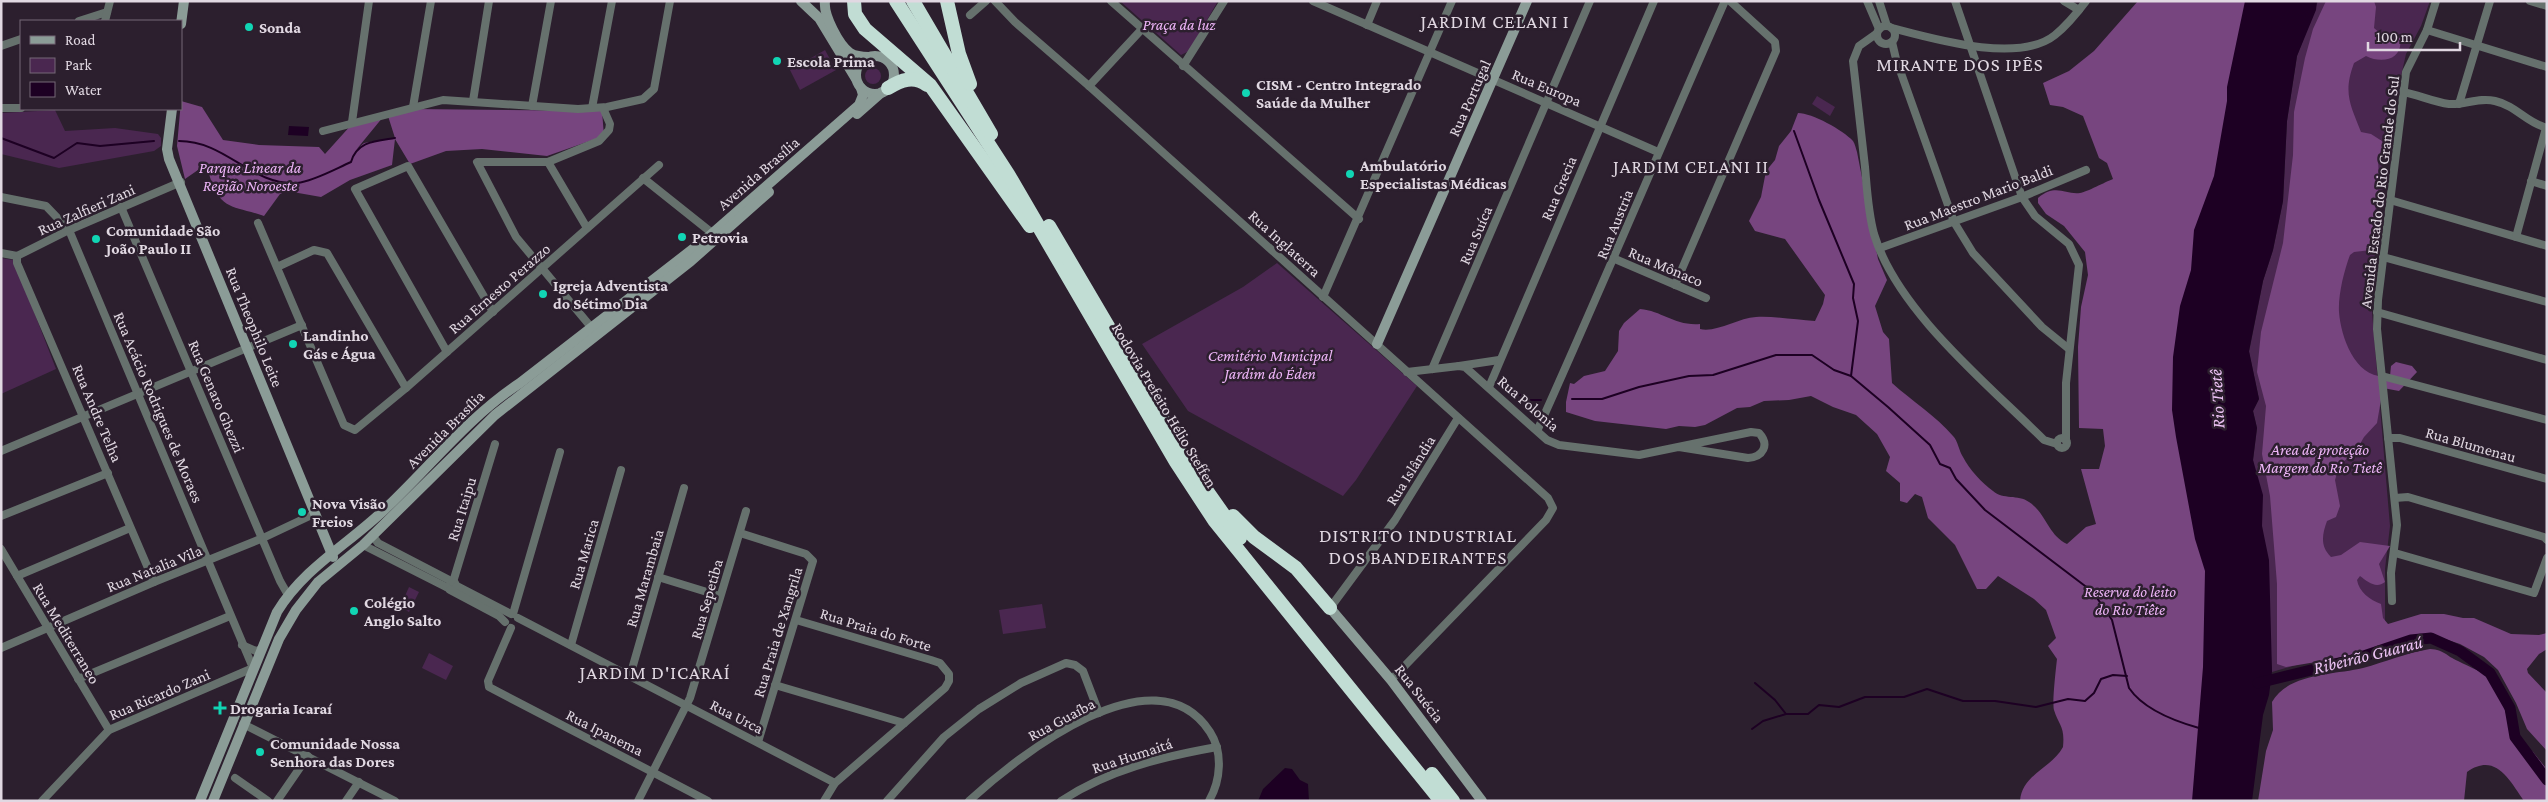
<svg xmlns="http://www.w3.org/2000/svg" width="2548" height="802" font-family="'Crimson Pro',serif">
  <style>
    .green { fill: #4a2750 }
    .forest { fill: #77457f }
    .water { fill: #1d0023 }
    .lines { fill: none; stroke-linecap: round; stroke-linejoin: round }
    .stream { stroke: #1d0023; stroke-width: 2 }
    .river { stroke: #1d0023; stroke-width: 11 }
    .street { stroke: #66716d; stroke-width: 8 }
    .secondary { stroke: #8b9c97; stroke-width: 10 }
    .highway { stroke: #c1ddd4; stroke-width: 14 }
    .poi-dot { fill: #11d5b4; stroke: #2c1f2e; stroke-width: 2 }
    .labels { text-anchor: middle; stroke-width: 5; stroke-linejoin: round; paint-order: stroke }
    .park-label { font-size: 16px; font-style: italic; fill: #eeb5f8; stroke: #2c1f2e }
    .poi-label { font-size: 16px; font-weight: bold; fill: #e1d8e2; stroke: #2c1f2e; text-anchor: start }
    .street-label { font-size: 16px; fill: #e1d8e2; stroke: #2c1f2e }
    .water-label { font-size: 18px; font-style: italic; fill: #edc3f5; stroke: #2c1f2e }
    .quarter-label { font-size: 19px; letter-spacing: 1px; fill: #e1d8e2; stroke: #2c1f2e }
  </style>
  <rect width="100%" height="100%" fill="#2c1f2e"/>
  <g class="green">
    <polygon points="1120,1 1218,1 1189,51 1181,55"/>
    <polygon points="2318,1 2430,1 2421,26 2406,54 2389,129 2371,300 2390,526 2385,569 2385,639 2272,672 2262,526 2253,460 2257,428 2253,411 2259,399 2249,352 2263,281 2273,250 2283,201 2287,121 2297,56"/>
    <polygon points="825,50 836,70 800,90 790,70"/>
    <circle cx="873" cy="76" r="8"/>
    <polygon points="1817,96 1835,107 1830,116 1812,104"/>
    <polygon points="55,110 65,131 115,128 158,134 161,138 161,146 154,151 59,168 1,154 1,113"/>
    <polygon points="1,258 14,260 56,369 1,394"/>
    <polygon points="1277,263 1417,386 1356,480 1343,496 1188,411 1142,344 1243,287"/>
    <polygon points="409,587 419,592 409,612 400,607"/>
    <polygon points="1042,604 1046,628 1003,634 999,610"/>
    <polygon points="429,653 453,666 446,680 422,668"/>
  </g>
  <g class="forest">
    <path d="M2138,1H2254L2207,536L2205,801H2020C2022,774 2051,769 2063,747C2065,726 2059,726 2054,710C2052,704 2056,668 2057,659L2048,646L2056,638L2046,610L2034,599L1998,576L1986,589H1977L1955,545L1928,518L1922,497L1915,494L1907,503L1900,501V483L1886,471L1890,457L1877,434L1856,415L1833,407L1811,396L1789,400L1764,401L1750,407L1737,408L1705,425L1695,427L1679,426L1666,429L1595,421L1566,412V402L1570,383L1574,384L1584,376L1605,371L1618,351L1619,331L1624,323L1640,309C1663,311 1674,326 1700,324V329C1716,333 1738,318 1756,317C1775,316 1796,320 1815,321L1823,304L1825,295L1785,239L1755,231L1749,221L1761,197L1766,171L1775,160L1779,146L1791,131L1798,113C1812,113 1843,130 1853,141C1855,144 1856,149 1857,152L1878,259L1887,280L1875,306L1883,332L1889,339L1892,383C1912,401 1936,416 1953,436C1958,441 1959,451 1963,457C1969,469 1982,483 1993,491C2003,500 2018,494 2029,502C2046,513 2048,535 2067,544L2086,527L2096,524L2081,469H2099L2105,446L2103,429L2079,428L2078,347L2081,307L2088,275L2085,252L2064,226L2046,214L2038,203V198C2056,183 2065,195 2080,193C2087,192 2105,182 2113,179L2107,163L2099,158L2083,116L2063,107L2050,105L2043,83L2069,71L2094,51Z"/>
    <path d="M2326,1H2374L2376,7L2374,28L2381,34L2400,37C2404,58 2384,65 2366,56L2354,63C2343,93 2350,104 2361,132L2371,134L2385,143L2378,158L2379,182L2375,213L2378,233L2371,250L2354,252L2350,255C2344,271 2338,295 2339,312C2341,339 2357,382 2390,376L2391,366L2396,362L2412,366L2417,372L2399,391L2383,388L2377,423L2364,437L2356,451L2343,462L2338,470L2335,480L2340,506L2336,517L2327,521C2322,535 2320,546 2331,557L2341,555L2360,542L2390,546L2379,564L2385,582C2376,589 2368,582 2360,576L2357,580C2359,592 2370,600 2381,604L2383,618L2388,624L2421,614H2444L2463,618H2474L2511,634L2539,635L2547,633V649L2539,654L2527,669L2528,673L2547,693V751L2527,729L2516,703L2498,670L2484,657L2460,644L2439,637L2420,636L2366,652L2316,662L2286,667L2277,664V584L2270,496L2262,454L2266,406L2257,372L2261,332L2283,243L2293,155L2294,112L2305,58L2313,29Z"/>
    <path d="M181,101L202,107L223,140L259,145L319,147L325,154L352,124L383,117L356,150L364,143L395,138L388,116L412,109L602,111L604,136L547,156L482,149L446,151L410,164L395,139L392,165L350,180L321,197L287,191L280,194L264,216C232,205 220,211 209,174L198,170L185,179L177,146Z"/>
    <path d="M2430,649C2445,650 2446,656 2458,661C2471,668 2485,672 2496,683L2515,741L2533,752L2545,767L2547,801H2524C2509,779 2495,752 2467,772L2464,801H2258L2266,751L2273,730L2272,702C2288,673 2334,675 2363,668C2385,662 2406,653 2430,649Z"/>
  </g>
  <g class="water">
    <polygon points="2245,1 2317,1 2316,10 2297,56 2287,121 2283,201 2273,250 2263,281 2249,351 2259,399 2253,411 2257,428 2253,460 2263,495 2262,526 2269,560 2272,672 2269,695 2263,715 2252,801 2192,801 2203,667 2205,571 2195,539 2176,437 2172,410 2173,357 2180,306 2191,270 2194,230 2214,176 2227,101 2227,87"/>
    <polygon points="289,126 309,127 308,136 288,135"/>
    <polygon points="1285,768 1292,769 1300,780 1308,784 1309,801 1258,801 1263,789"/>
  </g>
  <g class="lines">
    <g class="stream">
      <polyline points="1794,131 1819,200 1854,284 1853,298 1858,321 1851,376"/>
      <polyline points="1,138 54,158 77,143 100,146 154,141"/>
      <path d="M179,141C227,141 251,186 297,183C314,181 335,169 351,162C357,141 376,141 395,138"/>
      <polyline points="1505,386 1528,400 1541,400"/>
      <path d="M1572,399H1602L1639,387L1689,376L1713,375L1776,355H1812L1834,370L1851,376L1888,407L1930,445L1940,464L1950,468L1956,479L1985,510L2093,592L2112,620L2129,688C2144,710 2174,721 2199,728"/>
      <polyline points="1755,683 1775,700 1786,714 1808,714 1819,705 1839,707 1865,697 1904,697 1927,689 1963,701 1995,701 2036,707 2068,699 2085,701 2094,693 2101,679 2113,675 2127,676"/>
      <polyline points="1752,729 1763,721 1786,714"/>
    </g>
    <polyline class="river" points="2258,683 2352,660 2411,640 2431,638 2460,651 2490,673 2510,708 2515,737 2547,780"/>
    <g class="street">
      <polyline points="995,1 1015,22 1089,86 1548,498 1553,508 1546,520 1391,680"/>
      <polyline points="1111,1 1359,219"/>
      <polyline points="1313,1 1658,152"/>
      <polyline points="1867,1 1879,29"/>
      <polyline points="1879,1 1887,26"/>
      <polyline points="1955,1 2022,197 2035,216 2069,244 2079,265 2066,383 2066,441"/>
      <polyline points="2064,1 2079,10"/>
      <polyline points="2530,1 2547,6"/>
      <polyline points="970,15 986,1"/>
      <polyline points="79,21 107,12"/>
      <polyline points="105,21 110,1"/>
      <polyline points="1367,25 1377,1"/>
      <circle cx="1886" cy="35" r="9"/>
      <path d="M1892,28C1934,39 2019,64 2055,35C2066,26 2077,13 2086,1"/>
      <polyline points="2427,30 2547,67"/>
      <path d="M1876,34L1859,46L1853,61C1857,96 1861,132 1865,167C1867,189 1868,212 1874,234C1897,311 1989,385 2044,440L2057,444"/>
      <polyline points="1892,42 1896,59 1954,222 1973,253 2042,327 2069,349"/>
      <polyline points="1,46 21,39"/>
      <polyline points="1183,66 1224,1"/>
      <polyline points="1089,86 1142,29"/>
      <path d="M2403,92C2419,95 2433,102 2449,104C2465,105 2479,97 2495,101C2517,106 2525,122 2547,128"/>
      <polyline points="473,101 489,1"/>
      <polyline points="2459,104 2490,1"/>
      <polyline points="532,106 551,1"/>
      <polyline points="413,107 431,1"/>
      <polyline points="1,108 21,108"/>
      <polyline points="592,108 612,1"/>
      <polyline points="352,122 369,1"/>
      <polyline points="323,131 443,100 578,109 607,107 643,99 654,89 670,1"/>
      <polyline points="548,162 587,228"/>
      <polyline points="643,178 712,233"/>
      <polyline points="2531,181 2547,186"/>
      <polyline points="1,197 46,206 69,230 253,668 109,730 42,801"/>
      <polyline points="2390,200 2547,246"/>
      <polyline points="121,207 280,581 288,595"/>
      <polyline points="258,223 344,425 355,430 406,388 659,165"/>
      <polyline points="2516,237 2546,128"/>
      <polyline points="1880,248 2022,197 2086,170"/>
      <polyline points="1,253 17,256 69,230 181,182"/>
      <polyline points="17,256 17,263 154,582"/>
      <polyline points="2383,257 2547,302"/>
      <polyline points="1615,259 1706,298"/>
      <polyline points="277,267 314,250 327,253 406,388"/>
      <polyline points="1675,285 1776,51 1775,42 1730,1"/>
      <polyline points="1323,297 1452,1"/>
      <polyline points="2377,312 2547,360"/>
      <polyline points="591,327 516,237 477,162 548,162 599,141 609,130 610,124 603,108"/>
      <polyline points="447,352 355,189 408,166 493,312"/>
      <polyline points="1459,366 1499,360"/>
      <polyline points="1432,369 1590,1"/>
      <path d="M1407,372L1459,366L1465,367L1547,440L1559,445L1639,455L1751,432L1759,433C1770,445 1763,457 1748,458L1679,447"/>
      <polyline points="2382,376 2547,420"/>
      <polyline points="1489,387 1654,1"/>
      <path d="M1538,429C1602,287 1662,144 1725,1"/>
      <circle cx="2062" cy="443" r="5"/>
      <polyline points="2388,438 2400,438 2547,479"/>
      <polyline points="1,451 302,325"/>
      <polyline points="2395,498 2408,497 2544,537 2547,540"/>
      <polyline points="1,516 108,473"/>
      <polyline points="740,533 806,554 813,561 758,742"/>
      <polyline points="372,535 378,543 455,583 457,588 454,591 448,588 451,582"/>
      <polyline points="363,545 448,588"/>
      <polyline points="1,549 109,730"/>
      <polyline points="2395,553 2534,593 2547,558"/>
      <polyline points="17,576 130,528"/>
      <polyline points="658,577 720,596"/>
      <polyline points="453,582 495,444"/>
      <polyline points="457,586 511,614"/>
      <polyline points="450,590 499,616 505,622"/>
      <polyline points="2392,601 2391,573 2397,525 2377,329 2378,300 2406,72 2427,30 2436,1"/>
      <polyline points="1330,608 1395,520 1458,418"/>
      <polyline points="513,614 560,452"/>
      <polyline points="518,618 835,783"/>
      <polyline points="796,620 931,660 940,663 949,674 949,681 945,688 835,783 824,801"/>
      <polyline points="511,628 488,681 489,687 708,801"/>
      <polyline points="242,645 256,651 262,649"/>
      <polyline points="571,645 621,470"/>
      <polyline points="1,648 154,582 263,538 316,513"/>
      <polyline points="630,676 684,488"/>
      <polyline points="78,679 230,616"/>
      <polyline points="775,685 904,723"/>
      <polyline points="243,724 395,801"/>
      <polyline points="235,778 268,801"/>
      <polyline points="277,801 308,756"/>
      <polyline points="346,801 359,782"/>
      <polyline points="638,801 690,698 746,511"/>
      <polyline points="887,801 944,737 979,709 1021,683 1066,663 1075,665 1083,671 1099,713"/>
      <path d="M969,801C1018,756 1155,647 1210,732C1223,752 1221,780 1209,801"/>
      <path d="M1061,801C1108,770 1161,757 1217,747"/>
    </g>
    <g class="secondary">
      <polyline points="801,1 819,18 856,79"/>
      <path d="M825,1C823,15 839,45 850,53C856,57 862,57 869,57"/>
      <polyline points="181,24 184,1"/>
      <circle cx="875" cy="75" r="19"/>
      <polyline points="172,109 167,149 169,159 333,557"/>
      <polyline points="857,114 882,92"/>
      <polyline points="1377,344 1527,1"/>
      <polyline points="1330,608 1391,680 1482,801"/>
      <path d="M200,801L277,612C304,568 347,545 384,510C429,468 468,417 520,383L707,238L859,105L863,95L861,88"/>
      <polyline points="213,801 279,639 296,610 318,582 363,545 495,415 691,261 769,192"/>
    </g>
    <g class="highway">
      <polyline points="854,1 855,14 865,29 930,85 1030,226"/>
      <polyline points="896,1 1008,174 1176,462 1214,520 1441,801"/>
      <polyline points="913,1 991,134"/>
      <polyline points="947,1 959,54 970,84"/>
      <path d="M888,88C901,80 914,75 927,85"/>
      <polyline points="1049,226 1195,474 1240,538"/>
      <polyline points="1233,516 1254,537 1296,568 1330,608"/>
      <polyline points="1432,774 1453,801"/>
    </g>
  </g>
  <g class="poi-dot">
    <circle cx="249" cy="27" r="5"/>
    <circle cx="777" cy="61" r="5"/>
    <circle cx="1246" cy="93" r="5"/>
    <circle cx="1350" cy="174" r="5"/>
    <circle cx="682" cy="237" r="5"/>
    <circle cx="96" cy="239" r="5"/>
    <circle cx="543" cy="294" r="5"/>
    <circle cx="293" cy="344" r="5"/>
    <circle cx="302" cy="512" r="5"/>
    <circle cx="354" cy="611" r="5"/>
    <path d="M217.5 700.5h5v5h5v5h-5v5h-5v-5h-5v-5h5z"/>
    <circle cx="260" cy="752" r="5"/>
  </g>
  <g class="labels">
    <g class="park-label">
      <text x="1179" y="30">Praça da luz</text>
      <text x="250" y="173">Parque Linear da<tspan x="250" dy="18">Região Noroeste</tspan></text>
      <text x="1270" y="361">Cemitério Municipal<tspan x="1270" dy="18">Jardim do Éden</tspan></text>
      <text x="2320" y="455">Area de proteção<tspan x="2320" dy="18">Margem do Rio Tietê</tspan></text>
      <text x="2130" y="597">Reserva do leito<tspan x="2130" dy="18">do Rio Tiête</tspan></text>
    </g>
    <g class="poi-label">
      <text x="259" y="33">Sonda</text>
      <text x="787" y="67">Escola Prima</text>
      <text x="1256" y="90">CISM - Centro Integrado<tspan x="1256" dy="18">Saúde da Mulher</tspan></text>
      <text x="1360" y="171">Ambulatório<tspan x="1360" dy="18">Especialistas Médicas</tspan></text>
      <text x="106" y="236">Comunidade São<tspan x="106" dy="18">João Paulo II</tspan></text>
      <text x="692" y="243">Petrovia</text>
      <text x="553" y="291">Igreja Adventista<tspan x="553" dy="18">do Sétimo Dia</tspan></text>
      <text x="303" y="341">Landinho<tspan x="303" dy="18">Gás e Água</tspan></text>
      <text x="312" y="509">Nova Visão<tspan x="312" dy="18">Freios</tspan></text>
      <text x="364" y="608">Colégio<tspan x="364" dy="18">Anglo Salto</tspan></text>
      <text x="230" y="714">Drogaria Icaraí</text>
      <text x="270" y="749">Comunidade Nossa<tspan x="270" dy="18">Senhora das Dores</tspan></text>
    </g>
    <g class="street-label">
      <text transform="translate(1547 87) rotate(23)" y="6">Rua Europa</text>
      <text transform="translate(1469 98) rotate(-66)" y="6">Rua Portugal</text>
      <text transform="translate(758 173) rotate(-41)" y="6">Avenida Brasília</text>
      <text transform="translate(1558 188) rotate(-67)" y="6">Rua Grecia</text>
      <text transform="translate(2379 192) rotate(-83)" y="6">Avenida Estado do Rio Grande do Sul</text>
      <text transform="translate(1978 197) rotate(-21)" y="6">Rua Maestro Mario Baldi</text>
      <text transform="translate(86 209) rotate(-24)" y="6">Rua Zalfieri Zani</text>
      <text transform="translate(1614 224) rotate(-68)" y="6">Rua Austria</text>
      <text transform="translate(1475 235) rotate(-67)" y="6">Rua Suíca</text>
      <text transform="translate(1285 243) rotate(42)" y="6">Rua Inglaterra</text>
      <text transform="translate(1666 266) rotate(23)" y="6">Rua Mônaco</text>
      <text transform="translate(499 288) rotate(-41)" y="6">Rua Ernesto Perazzo</text>
      <text transform="translate(255 327) rotate(68)" y="6">Rua Theophilo Leite</text>
      <text transform="translate(217 396) rotate(67)" y="6">Rua Genaro Ghezzi</text>
      <text transform="translate(1529 403) rotate(41)" y="6">Rua Polonia</text>
      <text transform="translate(1165 405) rotate(59)" y="6">Rodovia Prefeito Hélio Steffen</text>
      <text transform="translate(159 407) rotate(67)" y="6">Rua Acácio Rodrigues de Moraes</text>
      <text transform="translate(98 413) rotate(67)" y="6">Rua Andre Telha</text>
      <text transform="translate(445 429) rotate(-45)" y="6">Avenida Brasília</text>
      <text transform="translate(2471 444) rotate(16)" y="6">Rua Blumenau</text>
      <text transform="translate(1410 470) rotate(-58)" y="6">Rua Islândia</text>
      <text transform="translate(461 509) rotate(-73)" y="6">Rua Itaipu</text>
      <text transform="translate(583 554) rotate(-74)" y="6">Rua Marica</text>
      <text transform="translate(154 568) rotate(-22)" y="6">Rua Natalia Vila</text>
      <text transform="translate(644 578) rotate(-74)" y="6">Rua Marambaia</text>
      <text transform="translate(706 599) rotate(-74)" y="6">Rua Sepetiba</text>
      <text transform="translate(876 629) rotate(17)" y="6">Rua Praia do Forte</text>
      <text transform="translate(777 632) rotate(-73)" y="6">Rua Praia de Xangrila</text>
      <text transform="translate(67 633) rotate(59)" y="6">Rua Mediterraneo</text>
      <text transform="translate(1420 693) rotate(52)" y="6">Rua Suécia</text>
      <text transform="translate(159 694) rotate(-23)" y="6">Rua Ricardo Zani</text>
      <text transform="translate(737 716) rotate(27)" y="6">Rua Urca</text>
      <text transform="translate(1061 719) rotate(-28)" y="6">Rua Guaíba</text>
      <text transform="translate(605 732) rotate(27)" y="6">Rua Ipanema</text>
      <text transform="translate(1132 755) rotate(-18)" y="6">Rua Humaitá</text>
    </g>
    <g class="water-label">
      <text transform="translate(2217 399) rotate(-93)" y="6">Rio Tietê</text>
      <text transform="translate(2368 655) rotate(-14)" y="6">Ribeirão Guaraú</text>
    </g>
    <g class="quarter-label">
      <text x="1495" y="28">JARDIM CELANI I</text>
      <text x="1960" y="71">MIRANTE DOS IPÊS</text>
      <text x="1691" y="173">JARDIM CELANI II</text>
      <text x="1418" y="542">DISTRITO INDUSTRIAL<tspan x="1418" dy="22">DOS BANDEIRANTES</tspan></text>
      <text x="655" y="679">JARDIM D'ICARAÍ</text>
    </g>
  </g>
  <rect width="2548" height="802" fill="none" stroke="#e1d8e2" stroke-width="5"/>
  <rect x="20" y="20" width="162" height="90" fill="#2c1f2e" stroke="#746976"/>
  <rect x="30" y="36" width="25" height="8" fill="#8b9c97" stroke="#746976"/>
  <text x="65" y="45" font-size="15" fill="#e1d8e2">Road</text>
  <rect x="30" y="58" width="25" height="15" fill="#4a2750" stroke="#746976"/>
  <text x="65" y="70" font-size="15" fill="#e1d8e2">Park</text>
  <rect x="30" y="82" width="25" height="15" fill="#1d0023" stroke="#746976"/>
  <text x="65" y="95" font-size="15" fill="#e1d8e2">Water</text>
  <path d="M2368 42v8h92v-8" fill="none" stroke="#e1d8e2" stroke-width="2.5"/>
  <text x="2376" y="42" font-size="15" fill="#e1d8e2" stroke="#2c1f2e" stroke-width="4" paint-order="stroke">100 m</text>
</svg>
